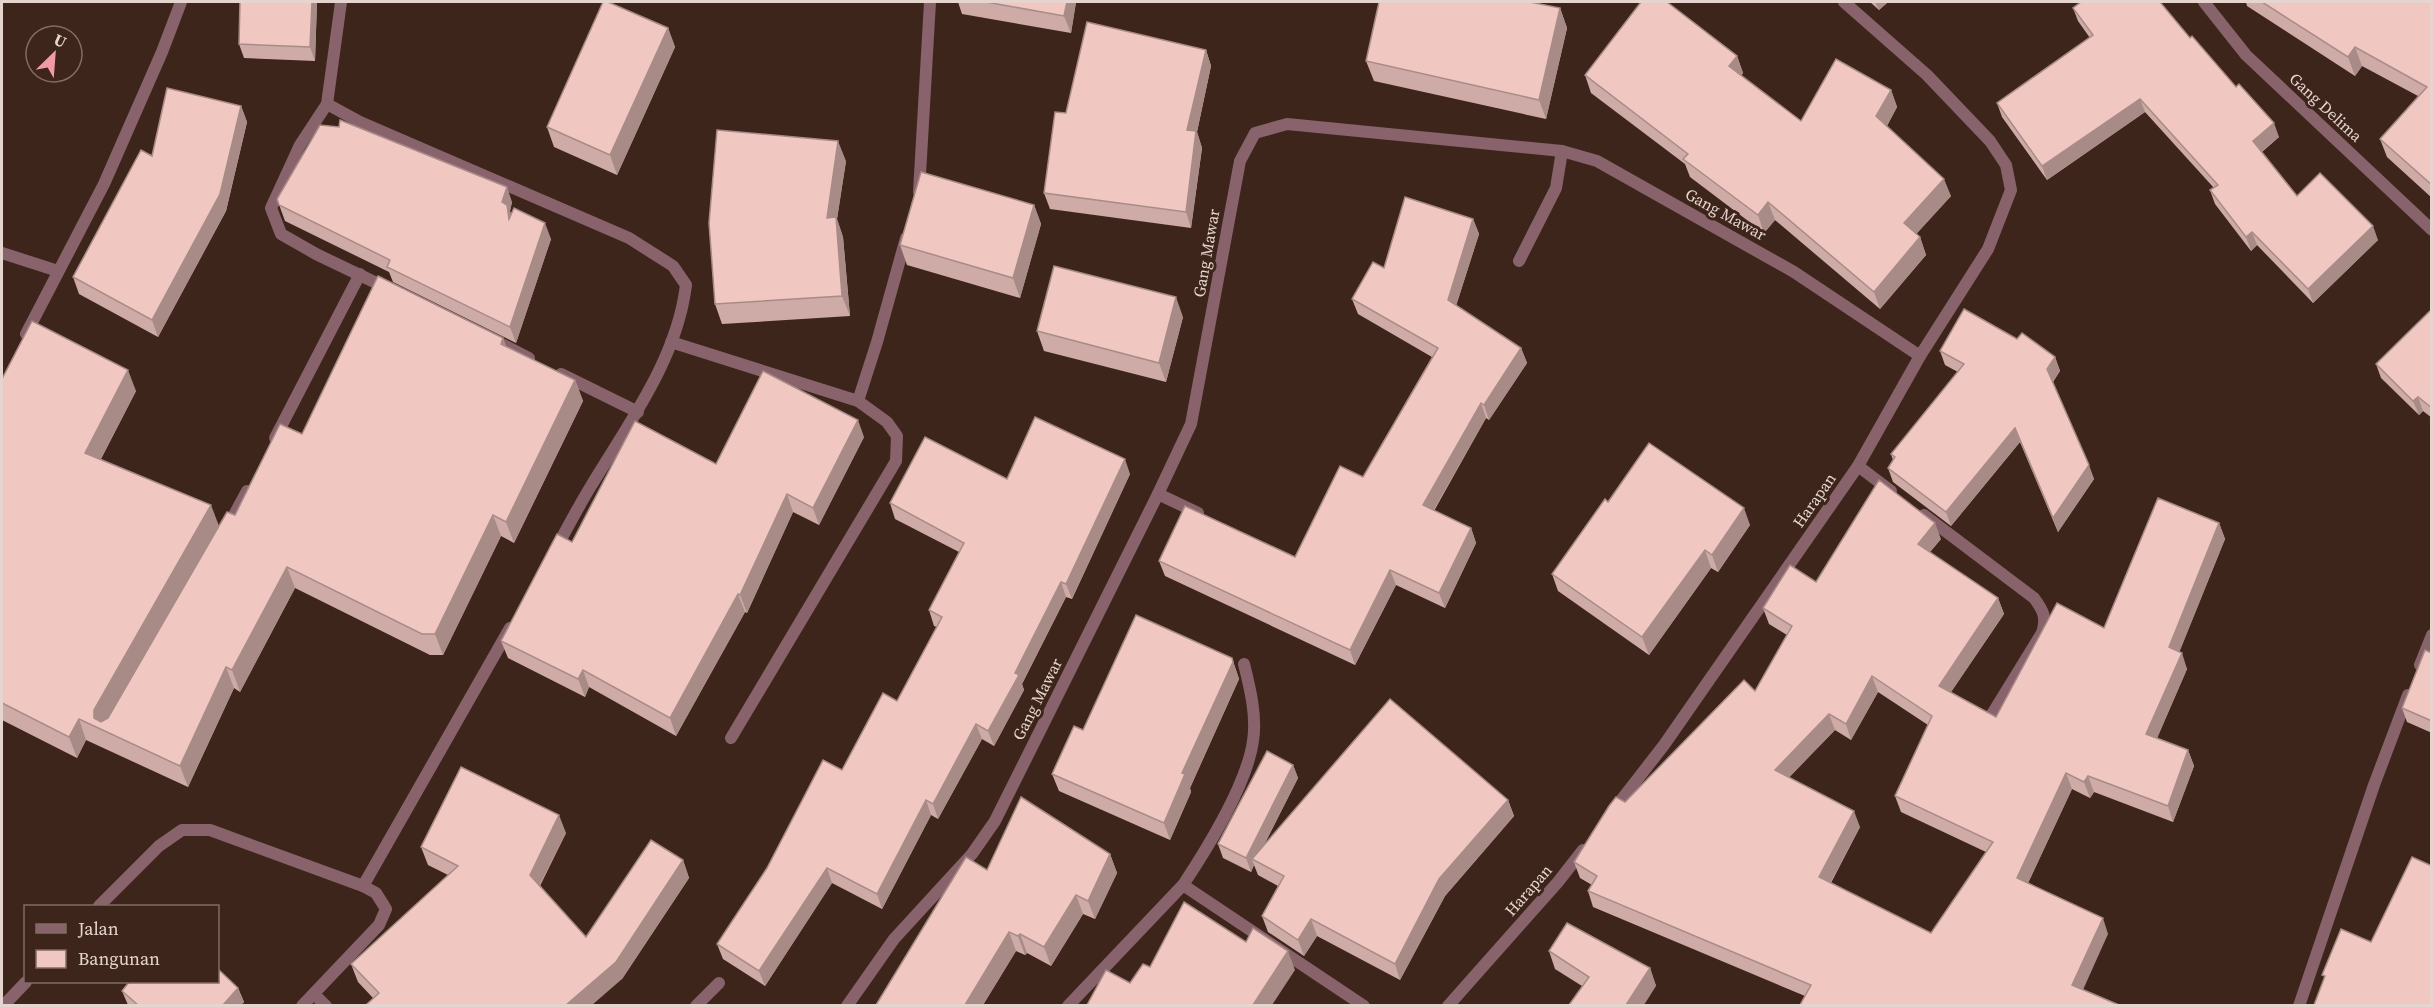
<svg xmlns="http://www.w3.org/2000/svg" width="2433" height="1007" font-family="'Source Serif 4',serif">
  <style>
    .lines { fill: none; stroke-linecap: round; stroke-linejoin: round }
    .street { stroke: #88636b; stroke-width: 12 }
    .wall { fill: #ceaba6; fill-rule: evenodd }
    .shaded-wall { fill: #a88b87 }
    .building { fill: #f0c7c1; stroke: #a88b87; stroke-width: 1.5; fill-rule: evenodd }
    .labels { text-anchor: middle; stroke-width: 6; stroke-linejoin: round; paint-order: stroke }
    .street-label { font-size: 16px; fill: #e6d5ce; stroke: #3e251b }
  </style>
  <rect width="100%" height="100%" fill="#3e251b"/>
  <g class="lines">
    <g class="street">
      <polyline points="341,2 327,104 300,145 271,208 281,234 316,254 389,289"/>
      <polyline points="2204,2 2246,55 2432,230"/>
      <path d="M327,104L360,122L629,238L673,266L686,285C677,359 629,423 591,486C578,507 567,529 555,550"/>
      <polyline points="919,192 930,2"/>
      <polyline points="2,253 58,271"/>
      <polyline points="1519,261 1556,188 1562,151"/>
      <polyline points="26,334 104,184 162,52 181,2"/>
      <polyline points="494,340 529,358"/>
      <polyline points="671,342 858,401 877,342 906,238"/>
      <polyline points="561,374 638,412"/>
      <polyline points="275,438 360,274"/>
      <polyline points="1858,466 1891,491"/>
      <polyline points="1158,494 1198,513"/>
      <path d="M1924,515L2034,598C2043,610 2047,617 2042,633L1991,716"/>
      <polyline points="227,528 247,491"/>
      <polyline points="2420,665 2432,635"/>
      <polyline points="731,738 896,461 897,436 887,422 858,401"/>
      <polyline points="1612,812 1664,745 1858,466 1920,356 1988,249 2011,190 2006,165 1990,141 1927,75 1844,2"/>
      <path d="M1183,885C1207,849 1247,784 1253,741C1257,716 1250,688 1244,664"/>
      <polyline points="99,906 159,846 182,830 210,830 363,886 510,628"/>
      <polyline points="314,994 326,1006"/>
      <polyline points="3,1006 26,982"/>
      <polyline points="302,1006 379,925 386,909 376,893 363,886"/>
      <polyline points="696,1006 719,983"/>
      <polyline points="847,1006 894,939 972,854 995,821 1158,494 1191,424 1240,161 1255,133 1287,124 1562,151 1597,161 1794,272 1920,356"/>
      <polyline points="1068,1006 1183,885 1364,1006"/>
      <polyline points="1448,1006 1558,882 1583,850"/>
      <polyline points="2299,1006 2374,785 2408,695"/>
    </g>
  </g>
  <g class="wall">
    <polygon points="317,2 315,61 244,58 239,44"/>
    <polygon points="958,2 1076,2 1071,33 962,14"/>
    <polygon points="1870,2 1888,2 1879,10"/>
    <polygon points="2246,2 2432,2 2432,198 2387,157 2380,139 2418,96 2362,66 2355,76 2247,6"/>
    <polygon points="1560,8 1567,28 1546,119 1374,81 1366,61"/>
    <polygon points="2073,8 2190,38 2279,137 2262,152 2297,196 2378,240 2313,303 2257,245 2251,251 2215,204 2210,190 2214,188 2145,112 2047,180 2002,117 1997,103 2090,38 2078,21"/>
    <polygon points="668,28 675,47 617,175 554,147 547,127"/>
    <polygon points="1206,50 1211,66 1197,132 1202,148 1191,228 1050,209 1044,193 1066,113"/>
    <polygon points="1737,56 1743,73 1741,76 1801,121 1891,90 1897,107 1887,126 1951,196 1916,234 1920,237 1926,255 1880,309 1775,220 1764,233 1690,177 1685,164 1591,93 1585,75"/>
    <polygon points="241,106 247,122 226,211 158,337 79,294 73,277"/>
    <polygon points="846,161 837,219 843,237 850,316 722,324 715,304"/>
    <polygon points="277,199 512,202 510,211 511,215 551,239 516,343 393,282 389,272 285,221"/>
    <polygon points="1034,205 1041,224 1020,298 907,265 900,245"/>
    <polygon points="1473,219 1479,234 1456,306 1521,348 1527,363 1489,420 1486,418 1434,511 1471,528 1476,543 1445,608 1396,585 1355,665 1165,576 1159,561 1295,557 1363,477 1432,357 1358,314 1352,299 1384,268"/>
    <polygon points="2432,309 2432,418 2423,411 2419,415 2381,378 2376,364"/>
    <polygon points="1183,317 1166,382 1044,351 1037,331"/>
    <polygon points="503,338 506,347 575,380 583,401 514,543 501,536 443,655 430,655 295,588 240,692 234,688 188,787 86,740 77,758 2,720 2,379 136,391 101,459 219,526 235,515 302,434"/>
    <polygon points="2017,339 2055,357 2060,371 2053,382 2094,479 2058,532 2020,442 1951,526 1893,482 1888,468 1893,460 1891,454 1958,372 1945,365 1940,351"/>
    <polygon points="864,437 819,525 793,512 747,613 745,612 676,736 589,687 585,697 508,658 501,641 572,542 716,464"/>
    <polygon points="1130,474 1072,599 1066,597 1022,684 1024,690 994,746 982,739 938,819 931,815 882,909 832,883 765,986 723,959 717,944 842,770 897,701 937,627 934,626 929,610 959,552 895,519 890,503 1007,479"/>
    <polygon points="1608,502 1750,525 1718,572 1711,568 1649,655 1558,591 1552,574"/>
    <path d="M2219,523L2225,539L2179,652L2187,669L2157,738L2188,750L2194,766L2173,822L2094,792L2090,798L2072,789L2028,883L2108,934L1805,996L1593,907L1588,891L1592,885L1580,878L1574,862L1625,802L1755,691L1787,635L1769,624L1763,608L1816,582L1941,539L1930,552L1998,598L2004,614L1951,692L1996,717L2104,628ZM1878,692L1928,725L1895,796L1901,812L1986,852L1931,933L1831,883L1860,827L1789,777L1835,730L1851,740Z"/>
    <polygon points="2432,653 2432,733 2407,722 2402,708"/>
    <polygon points="1232,658 1239,679 1190,788 1191,792 1170,840 1059,791 1052,774 1083,730"/>
    <polygon points="1293,765 1298,778 1264,845 1508,800 1514,816 1445,896 1400,980 1317,936 1304,956 1268,932 1262,916 1278,886 1258,875 1254,865 1251,872 1223,858 1218,844"/>
    <polygon points="566,833 540,886 586,937 683,860 689,878 622,979 373,998 358,982 351,964 448,875 428,865 421,847"/>
    <polygon points="1110,854 1117,873 1095,919 1083,914 1051,966 1027,953 1025,955 1016,951 983,1005 987,870"/>
    <polygon points="1549,951 1650,968 1656,986 1582,986 1555,969"/>
    <polygon points="238,988 244,1002 241,1005 128,1005 122,991"/>
  </g>
  <g class="shaded-wall">
    <polygon points="312,2 317,2 315,61 310,47"/>
    <polygon points="1067,2 1076,2 1071,33 1064,16"/>
    <polygon points="1875,2 1888,2 1879,10"/>
    <polygon points="1560,8 1567,28 1546,119 1539,100"/>
    <polygon points="668,28 675,47 617,175 610,155"/>
    <polygon points="2355,47 2362,66 2355,76 2348,57"/>
    <polygon points="1206,50 1211,66 1197,132 1202,148 1191,228 1186,212 1187,130"/>
    <polygon points="1737,56 1743,73 1735,84 1729,66"/>
    <polygon points="1891,90 1897,107 1883,133 1876,116"/>
    <polygon points="2140,99 2145,112 2047,180 2042,166"/>
    <polygon points="241,106 247,122 226,211 158,337 152,320"/>
    <polygon points="2274,123 2279,137 2258,155 2253,141"/>
    <polygon points="838,141 846,161 837,219 843,237 850,316 842,296 827,218"/>
    <polygon points="1944,179 1951,196 1910,241 1904,223"/>
    <polygon points="507,187 512,202 510,211 513,221 515,235 502,202"/>
    <polygon points="1768,202 1775,220 1764,233 1758,215"/>
    <polygon points="1034,205 1041,224 1020,298 1013,278"/>
    <polygon points="1473,219 1479,234 1453,315 1448,300"/>
    <polygon points="545,223 551,239 516,343 510,327"/>
    <polygon points="2373,226 2378,240 2313,303 2308,289"/>
    <polygon points="2252,232 2257,245 2251,251 2246,237"/>
    <polygon points="1920,237 1926,255 1880,309 1874,292"/>
    <polygon points="1176,297 1183,317 1166,382 1159,363"/>
    <polygon points="503,338 511,359 501,344"/>
    <polygon points="1521,348 1527,363 1489,420 1484,405"/>
    <polygon points="2055,357 2060,371 2052,382 2047,369"/>
    <polygon points="128,370 136,391 93,474 85,453"/>
    <polygon points="575,380 583,401 514,543 506,522"/>
    <polygon points="2418,397 2423,411 2419,415 2413,401"/>
    <polygon points="1481,403 1486,418 1428,520 1423,505"/>
    <polygon points="858,420 864,437 819,525 813,508"/>
    <polygon points="2015,428 2020,442 1951,526 1946,512"/>
    <polygon points="1125,459 1130,474 1072,599 1066,584"/>
    <polygon points="2089,465 2094,479 2058,532 2053,518"/>
    <polygon points="787,494 793,512 747,613 740,595"/>
    <polygon points="211,505 219,526 103,730 94,718 94,710"/>
    <polygon points="1744,508 1750,525 1718,572 1712,555"/>
    <polygon points="493,515 501,536 443,655 435,634"/>
    <polygon points="1935,523 1941,539 1923,560 1918,544"/>
    <polygon points="2219,523 2225,539 2175,663 2169,647"/>
    <polygon points="1471,528 1476,543 1445,608 1439,593"/>
    <polygon points="1705,550 1711,568 1649,655 1642,637"/>
    <polygon points="287,567 295,588 240,692 232,670"/>
    <polygon points="1390,570 1396,585 1355,665 1350,650"/>
    <polygon points="1061,582 1066,597 1022,684 1024,690 994,746 988,731 1015,673"/>
    <polygon points="738,594 745,612 676,736 670,718"/>
    <polygon points="1998,598 2004,614 1945,701 1939,686"/>
    <polygon points="2182,653 2187,669 2152,750 2146,734"/>
    <polygon points="1232,658 1239,679 1190,788 1191,792 1170,840 1164,823 1182,773"/>
    <polygon points="226,667 234,688 188,787 180,766"/>
    <polygon points="583,670 589,687 585,697 578,679"/>
    <polygon points="1872,676 1878,692 1851,740 1846,724"/>
    <polygon points="1829,714 1835,730 1781,786 1775,770"/>
    <polygon points="79,719 86,740 77,758 69,737"/>
    <polygon points="976,724 982,739 938,819 933,804"/>
    <polygon points="2188,750 2194,766 2173,822 2168,806"/>
    <polygon points="1293,765 1298,778 1256,861 1252,859 1254,865 1251,872 1246,858"/>
    <polygon points="2066,773 2072,789 2023,894 2017,878"/>
    <polygon points="2088,776 2094,792 2090,798 2084,782"/>
    <polygon points="926,800 931,815 882,909 877,894"/>
    <polygon points="1508,800 1514,816 1445,896 1400,980 1395,964 1439,879"/>
    <polygon points="1854,811 1860,827 1825,893 1819,877"/>
    <polygon points="559,815 566,833 536,892 530,875"/>
    <polygon points="1110,854 1117,873 1095,919 1088,901"/>
    <polygon points="683,860 689,878 622,979 592,1005 566,1005"/>
    <polygon points="827,868 832,883 765,986 759,971"/>
    <polygon points="1076,895 1083,914 1051,966 1044,947"/>
    <polygon points="2103,918 2108,934 2078,1001 2072,985"/>
    <polygon points="1311,919 1317,936 1304,956 1298,940"/>
    <polygon points="1009,932 1016,951 983,1005 965,1005"/>
    <polygon points="1020,934 1027,953 1025,955 1018,936"/>
    <polygon points="1288,951 1295,970 1272,1005 1253,1005"/>
    <polygon points="1650,968 1656,986 1644,1005 1626,1005"/>
    <polygon points="238,988 244,1002 241,1005 223,1005"/>
  </g>
  <g class="building">
    <polygon points="240,2 312,2 310,47 239,44"/>
    <polygon points="603,2 608,2 668,28 610,155 547,127"/>
    <polygon points="986,2 1067,2 1064,16"/>
    <polygon points="1379,2 1530,2 1560,8 1539,100 1366,61"/>
    <polygon points="1641,2 1667,2 1737,56 1729,66 1801,121 1836,59 1891,90 1876,116 1944,179 1904,223 1920,237 1874,292 1768,202 1758,215 1683,159 1688,154 1585,75"/>
    <polygon points="2081,2 2160,2 2190,38 2192,36 2236,87 2239,84 2274,123 2253,141 2297,196 2320,173 2373,226 2308,289 2252,232 2246,237 2210,190 2218,185 2140,99 2042,166 1997,103 2093,35 2073,8"/>
    <polygon points="2262,2 2432,2 2432,185 2380,139 2427,87 2355,47 2348,57"/>
    <polygon points="1087,22 1206,50 1187,130 1196,131 1186,212 1044,193 1055,112 1066,113"/>
    <polygon points="167,88 241,106 220,194 152,320 73,277 141,150 152,156"/>
    <polygon points="340,120 507,187 502,202 507,205 509,219 514,208 545,223 510,327 387,267 390,260 279,205 277,199 320,125 339,127"/>
    <polygon points="717,130 838,141 827,218 836,217 842,296 715,304 709,223"/>
    <polygon points="921,172 1034,205 1013,278 900,245"/>
    <polygon points="1405,197 1473,219 1448,300 1521,348 1484,405 1481,403 1423,505 1471,528 1439,593 1390,570 1350,650 1159,561 1185,506 1295,557 1340,466 1363,477 1438,348 1352,299 1373,262 1384,268"/>
    <polygon points="1054,266 1176,297 1159,363 1037,331"/>
    <polygon points="378,276 503,338 501,344 575,380 506,522 493,515 435,634 422,634 287,567 232,670 226,667 180,766 79,719 69,737 2,703 2,379 32,321 128,370 85,453 211,505 94,710 94,718 101,722 108,718 227,512 235,515 280,424 302,434"/>
    <polygon points="1964,309 2017,339 2022,333 2055,357 2047,369 2089,465 2053,518 2015,428 1946,512 1888,468 1895,457 1891,454 1964,364 1940,351"/>
    <polygon points="2432,309 2432,408 2418,397 2413,401 2376,364"/>
    <polygon points="763,371 858,420 813,508 787,494 740,595 738,594 670,718 583,670 578,679 501,641 557,534 572,542 635,421 716,464"/>
    <polygon points="1035,417 1125,459 1066,584 1061,582 1015,673 1019,675 988,731 976,724 933,804 926,800 877,894 827,868 759,971 717,944 767,868 823,760 842,770 883,693 897,701 942,617 929,610 964,543 890,503 925,437 1007,479"/>
    <polygon points="1649,443 1744,508 1712,555 1705,550 1642,637 1552,574 1605,499 1608,502"/>
    <path d="M1879,480L1935,523L1918,544L1998,598L1939,686L1996,717L2057,603L2104,628L2158,498L2219,523L2169,647L2182,653L2146,734L2188,750L2168,806L2088,776L2084,782L2066,773L2017,878L2103,918L2072,985L2119,1005H1800L1811,985L1588,891L1597,876L1574,862L1609,806L1616,797L1625,802L1744,680L1755,691L1792,626L1763,608L1790,565L1816,582ZM1872,676L1932,716L1895,796L1993,842L1931,933L1819,877L1854,811L1775,770L1829,714L1846,724Z"/>
    <polygon points="1136,615 1232,658 1233,662 1182,773 1185,774 1164,823 1052,774 1074,726 1083,730"/>
    <polygon points="2425,650 2432,653 2432,721 2402,708"/>
    <polygon points="1390,699 1508,800 1439,879 1395,964 1311,919 1298,940 1262,916 1284,876 1252,859"/>
    <polygon points="1267,751 1293,765 1246,858 1218,844"/>
    <polygon points="461,767 559,815 530,875 586,937 651,840 683,860 616,962 566,1005 366,1005 379,993 351,964 458,866 421,847"/>
    <polygon points="1021,797 1110,854 1088,901 1076,895 1044,947 1020,934 1018,936 1009,932 965,1005 876,1005 966,857 987,870"/>
    <polygon points="2412,857 2432,866 2432,1005 2314,1005 2325,976 2322,975 2341,929 2371,942"/>
    <polygon points="1184,902 1246,942 1253,928 1288,951 1253,1005 1087,1005 1106,970 1130,983 1143,964 1150,967"/>
    <polygon points="1567,923 1650,968 1626,1005 1569,1005 1589,977 1549,951"/>
    <polygon points="218,969 238,988 223,1005 138,1005 122,991 130,981 218,981"/>
  </g>
  <g class="labels">
    <g class="street-label">
      <text transform="translate(2326 107) rotate(43)" y="6">Gang Delima</text>
      <text transform="translate(1726 214) rotate(29)" y="6">Gang Mawar</text>
      <text transform="translate(1206 253) rotate(-80)" y="6">Gang Mawar</text>
      <text transform="translate(1814 500) rotate(-55)" y="6">Harapan</text>
      <text transform="translate(1037 699) rotate(-63)" y="6">Gang Mawar</text>
      <text transform="translate(1528 890) rotate(-49)" y="6">Harapan</text>
    </g>
  </g>
  <rect width="2433" height="1007" fill="none" stroke="#e6d5ce" stroke-width="6"/>
  <rect x="24" y="905" width="195" height="78" fill="#3e251b" stroke="#816b63" stroke-width="1.5"/>
  <rect x="36" y="924" width="30" height="9" fill="#88636b" stroke="#816b63" stroke-width="1.5"/>
  <text x="78" y="935" font-size="18" fill="#e6d5ce">Jalan</text>
  <rect x="36" y="950" width="30" height="18" fill="#f0c7c1" stroke="#816b63" stroke-width="1.5"/>
  <text x="78" y="965" font-size="18" fill="#e6d5ce">Bangunan</text>
  <g transform="translate(54 54) rotate(25)"><circle r="28" fill="#3e251b" stroke="#816b63" stroke-width="1.5"/>
  <path d="M0-4.5L10 22L0 15L-10 22Z" fill="#f39aa7"/>
  <text y="-9" font-size="16" font-weight="bold" text-anchor="middle" fill="#e6d5ce">U</text>
  </g>
</svg>
